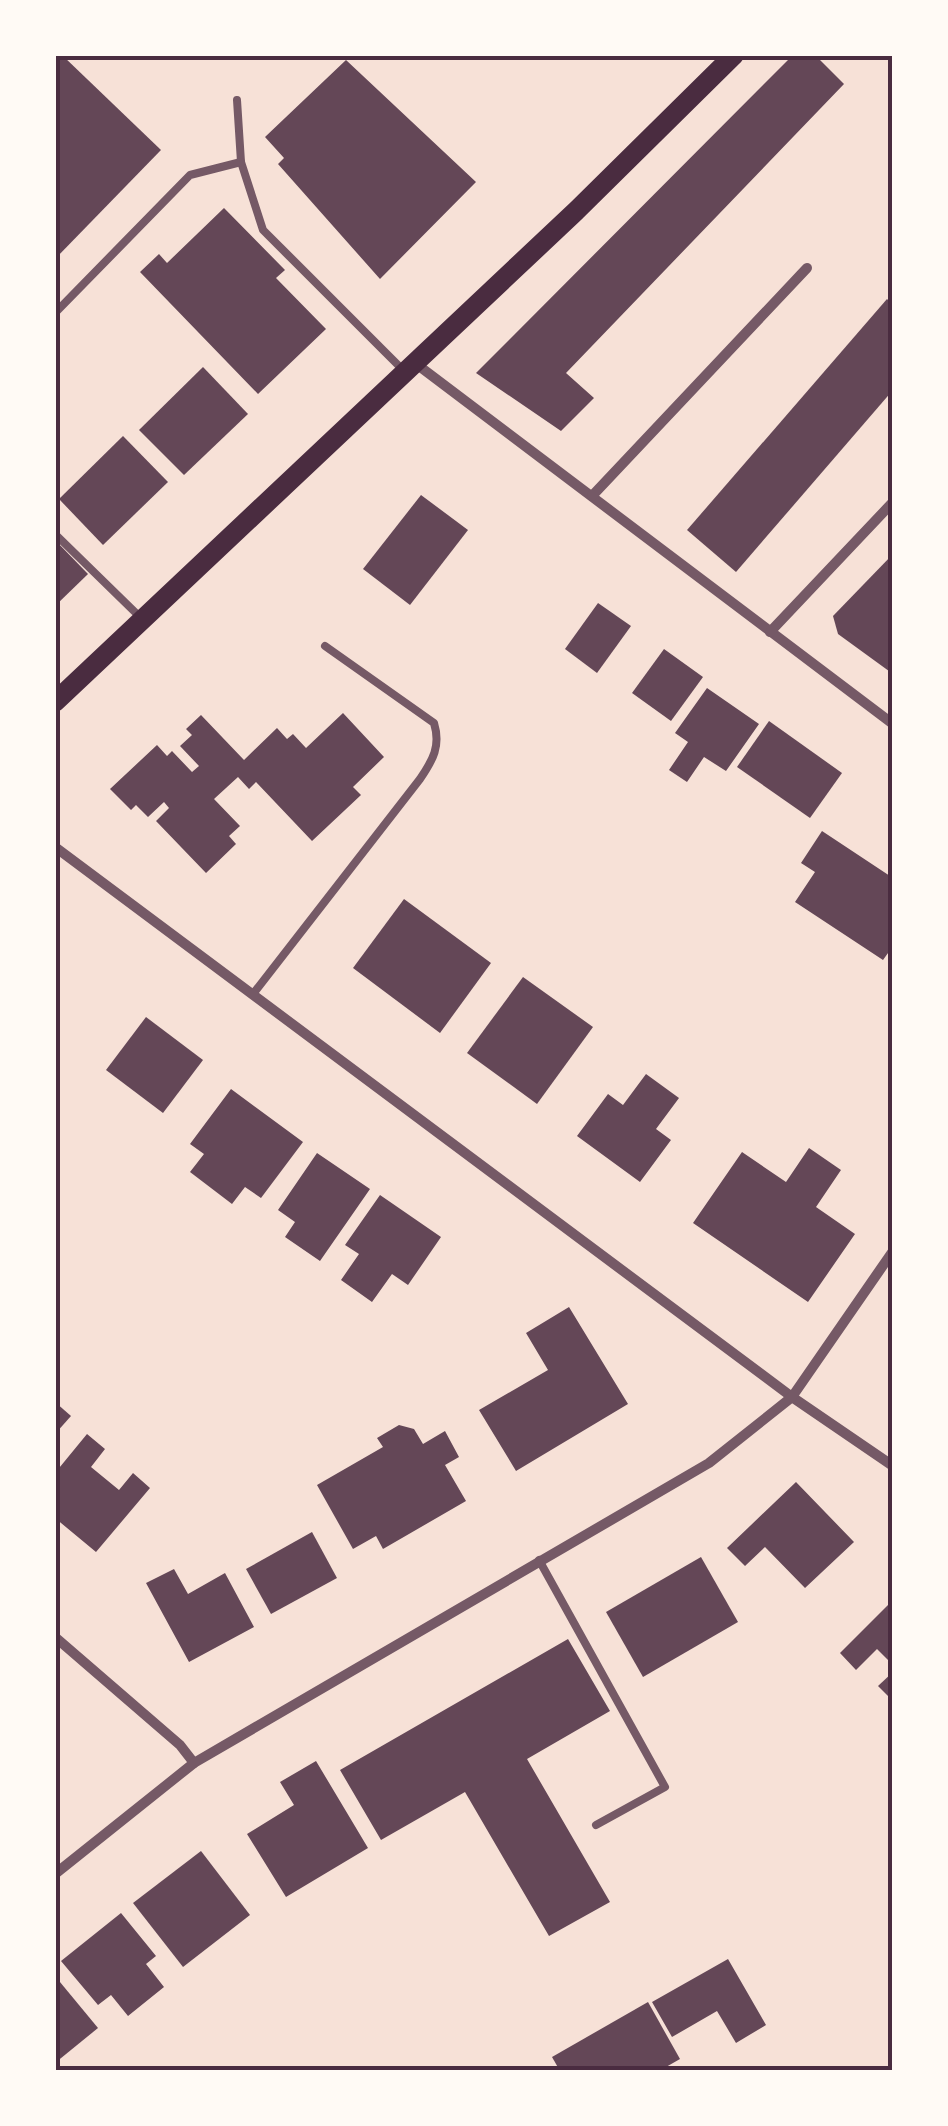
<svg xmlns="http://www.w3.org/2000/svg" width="948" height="2126" font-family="'Sofia Sans Condensed',sans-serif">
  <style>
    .building { fill: #644757 }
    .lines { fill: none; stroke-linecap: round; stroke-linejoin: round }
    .service { stroke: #755966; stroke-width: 8 }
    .minor { stroke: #755966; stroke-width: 10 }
    .secondary { stroke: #4a2c40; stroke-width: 20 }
    .neatline { fill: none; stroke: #4a2c40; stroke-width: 4 }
  </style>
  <rect width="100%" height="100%" fill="#f7e1d7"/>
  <g class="building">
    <polygon points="55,55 62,55 161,150 55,259"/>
    <polygon points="793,55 815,55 844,84 566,373 594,398 561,431 476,373"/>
    <polygon points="346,60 476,182 380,279 278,164 284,158 265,137"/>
    <polygon points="224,208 285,270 276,278 326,329 258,394 140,272 159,254 167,263"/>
    <polygon points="887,299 893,305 893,390 736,572 687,530"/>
    <polygon points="203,367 248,414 184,475 139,430"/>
    <polygon points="123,436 168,482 103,545 59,499"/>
    <polygon points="421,495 468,530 410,605 363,569"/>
    <polygon points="55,540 88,574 55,606"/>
    <polygon points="893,554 893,674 838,634 833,616"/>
    <polygon points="598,603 631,626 597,673 565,649"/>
    <polygon points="664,649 703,677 671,721 632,693"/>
    <polygon points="707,688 759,724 726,771 704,757 687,782 669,770 688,742 675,733"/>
    <polygon points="343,713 384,757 353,787 361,795 312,841 256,782 249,789 238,777 214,799 240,826 229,836 236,844 206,873 156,821 169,808 164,802 148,817 136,805 131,810 110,789 157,745 167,756 172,751 192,772 199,766 180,746 192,735 186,729 201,715 244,760 277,728 287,739 293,734 306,748"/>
    <polygon points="769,721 842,773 810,818 737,767"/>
    <polygon points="822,831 893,878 893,946 883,960 795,902 815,872 801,863"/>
    <polygon points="404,899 491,963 440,1033 353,968"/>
    <polygon points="523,977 593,1027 537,1104 467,1053"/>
    <polygon points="146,1017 203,1060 163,1113 106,1070"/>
    <polygon points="646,1074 679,1098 656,1129 671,1140 640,1182 577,1136 608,1094 623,1105"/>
    <polygon points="231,1089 303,1142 261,1198 245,1187 232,1204 190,1172 204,1154 190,1144"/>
    <polygon points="809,1148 841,1170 816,1207 855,1234 808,1302 693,1223 742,1152 786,1182"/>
    <polygon points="317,1153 370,1189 320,1261 285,1237 295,1222 278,1210"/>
    <polygon points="380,1195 441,1237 408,1285 392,1274 372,1302 341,1280 359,1254 345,1245"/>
    <polygon points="569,1307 628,1404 516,1471 479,1410 548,1370 526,1333"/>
    <polygon points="55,1402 71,1416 55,1434"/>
    <polygon points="399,1425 414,1429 423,1444 445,1431 459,1457 445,1465 466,1501 383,1549 376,1536 353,1549 317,1485 383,1447 377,1438"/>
    <polygon points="87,1434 105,1449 91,1467 119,1490 133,1473 150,1488 96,1552 55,1518 55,1473"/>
    <polygon points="796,1482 854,1542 805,1588 765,1547 745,1566 727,1548"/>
    <polygon points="312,1532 337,1578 271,1614 246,1569"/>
    <polygon points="701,1557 738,1622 643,1677 606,1612"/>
    <polygon points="174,1569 188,1594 225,1573 254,1627 189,1662 146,1583"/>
    <polygon points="893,1600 893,1665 877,1649 856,1670 840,1653"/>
    <polygon points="568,1639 610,1711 527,1759 610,1902 549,1936 465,1792 381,1840 340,1770"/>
    <polygon points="893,1672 893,1701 878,1686"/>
    <polygon points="316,1761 368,1848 286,1897 247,1834 294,1805 280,1782"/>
    <polygon points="201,1851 250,1915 183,1967 133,1903"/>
    <polygon points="121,1913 156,1956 146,1964 164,1987 128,2016 111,1995 98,2005 61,1961"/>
    <polygon points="728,1959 766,2025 736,2043 717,2011 672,2037 652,2002"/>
    <polygon points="55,1976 98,2028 55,2063"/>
    <polygon points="648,2002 680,2059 659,2071 560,2071 552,2057"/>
  </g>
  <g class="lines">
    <g class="service">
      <polyline points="237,100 241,162 263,230 402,369"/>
      <polyline points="55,313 190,175 241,162"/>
      <polyline points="55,534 141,618"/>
      <path d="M253,994L420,779C433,760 441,746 434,723L325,646"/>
      <polyline points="539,1560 665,1787 596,1825"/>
    </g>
    <g class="minor">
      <polyline points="415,363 893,724"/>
      <polyline points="592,496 807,268"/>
      <polyline points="770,632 893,502"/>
      <polyline points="55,847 792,1397 893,1466"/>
      <polyline points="55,1637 180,1745 194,1763"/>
      <polyline points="55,1874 194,1763 709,1463 792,1397 893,1251"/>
    </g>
    <polyline class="secondary" points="55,702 576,211 734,55"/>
  </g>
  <rect width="948" height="2126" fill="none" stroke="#fffaf5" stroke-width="115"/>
  <rect x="58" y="58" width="832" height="2010" class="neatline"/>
</svg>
